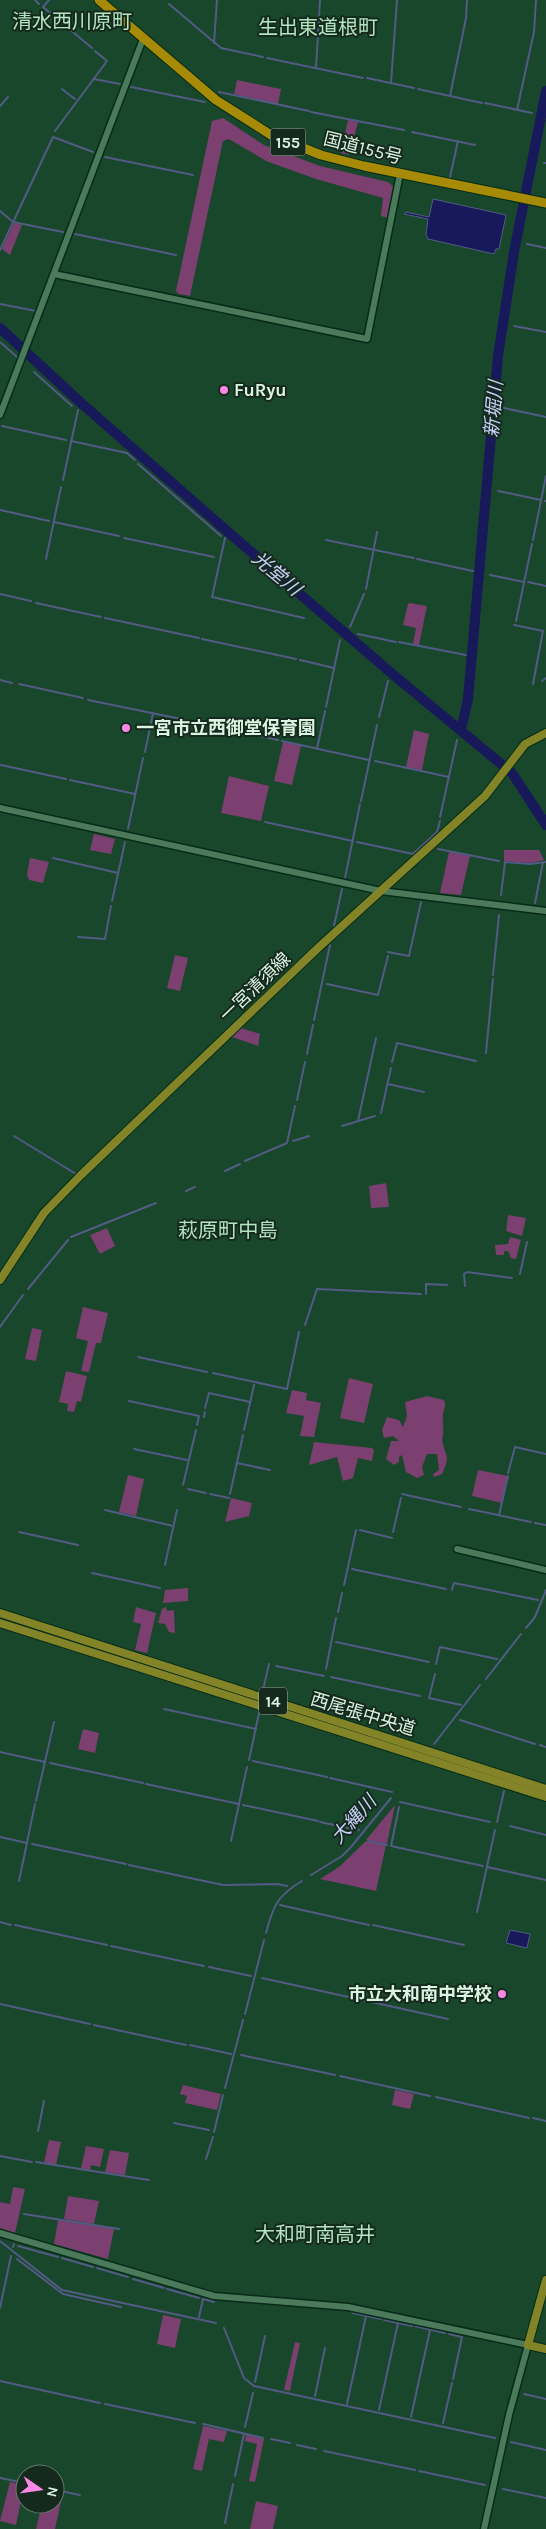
<svg xmlns="http://www.w3.org/2000/svg" width="546" height="2529" font-family="Karla,'Noto Sans JP',sans-serif">
  <style>
    .green { fill: #7b3f70 }
    .water { fill: #17195b; stroke: #525b84 }
    .lines { fill: none; stroke-linecap: round; stroke-linejoin: round }
    .stream { stroke: #525b84; stroke-width: 2 }
    .river { stroke: #17195b; stroke-width: 10 }
    .minor-casing { stroke: #072b17; stroke-width: 9 }
    .major-casing { stroke: #072b17; stroke-width: 10 }
    .highway-casing { stroke: #072b17; stroke-width: 11 }
    .minor { stroke: #4b7a5b; stroke-width: 6 }
    .major { stroke: #828427; stroke-width: 8 }
    .highway { stroke: #a78a05; stroke-width: 9 }
    .poi-dot { fill: #fb87e6; stroke: #15291c; stroke-width: 2 }
    .labels { text-anchor: middle; stroke-width: 4; stroke-linejoin: round; paint-order: stroke }
    .shield { fill: #15291c; stroke: #a0b7a7; stroke-width: 1 }
    .shield-label { font-size: 16px; font-weight: bold; fill: #dbf4e2 }
    .street-label { font-size: 18px; fill: #dbf4e2; stroke: #15291c }
    .poi-label { font-size: 18px; font-weight: bold; fill: #dbf4e2; stroke: #15291c; text-anchor: start }
    .water-label { font-size: 19px; font-style: italic; fill: #c8d2fb; stroke: #15291c }
    .quarter-label { font-size: 20px; fill: #b2e4c1; stroke: #15291c }
  </style>
  <rect width="100%" height="100%" fill="#18472b"/>
  <g class="green">
    <polygon points="237,80 281,89 278,104 234,94"/>
    <polygon points="223,118 264,145 320,166 388,182 395,188 388,218 381,216 383,198 316,179 266,161 229,139 223,141 190,296 179,294 176,291 212,121"/>
    <polygon points="348,120 358,122 349,155 341,153"/>
    <polygon points="14,223 22,225 10,255 2,249"/>
    <polygon points="410,603 427,606 419,645 413,644 416,628 403,625 408,604"/>
    <polygon points="414,730 429,734 422,770 406,767"/>
    <polygon points="283,742 301,746 292,785 274,781"/>
    <polygon points="229,776 269,786 261,821 221,813"/>
    <polygon points="94,834 115,839 111,854 90,850"/>
    <polygon points="504,850 539,850 544,860 530,863 504,861"/>
    <polygon points="449,852 470,856 461,895 440,893"/>
    <polygon points="30,858 49,862 43,883 29,880 27,875"/>
    <polygon points="175,955 188,958 180,991 167,988"/>
    <polygon points="241,1028 260,1034 258,1046 232,1037"/>
    <polygon points="386,1183 389,1207 371,1208 369,1186"/>
    <polygon points="508,1215 526,1218 522,1236 506,1231"/>
    <polygon points="107,1228 115,1246 100,1254 90,1235"/>
    <polygon points="510,1237 521,1240 516,1259 511,1258 508,1251 504,1251 504,1255 496,1255 495,1245 508,1244"/>
    <polygon points="83,1307 108,1313 101,1343 96,1343 89,1372 81,1371 88,1341 76,1338"/>
    <polygon points="32,1328 42,1330 36,1361 25,1359"/>
    <polygon points="66,1371 87,1376 81,1402 77,1401 74,1412 67,1411 68,1404 59,1402"/>
    <polygon points="349,1378 373,1384 364,1423 340,1418"/>
    <polygon points="292,1390 307,1393 306,1400 321,1403 314,1437 300,1436 304,1416 286,1413"/>
    <path d="M427,1396L444,1400C447,1407 443,1409 443,1416C442,1425 445,1431 442,1440C446,1459 451,1455 442,1474L434,1477L433,1474L439,1470L437,1454H427L422,1467L424,1475L417,1478L406,1472L402,1455L399,1457V1462L394,1465L386,1459L391,1441H399L393,1436L384,1438L382,1430L387,1417L399,1420L403,1427L407,1416L405,1402Z"/>
    <polygon points="314,1442 372,1448 374,1450 372,1461 358,1458 353,1478 343,1481 337,1457 309,1465"/>
    <polygon points="478,1470 508,1476 502,1503 472,1496"/>
    <polygon points="128,1475 144,1479 136,1516 119,1512"/>
    <polygon points="231,1498 252,1503 249,1516 225,1522"/>
    <polygon points="188,1588 188,1601 163,1603 165,1590"/>
    <polygon points="136,1607 156,1613 147,1653 135,1650 141,1624 133,1622"/>
    <polygon points="166,1607 167,1611 174,1610 175,1633 169,1632 165,1624 158,1623 162,1609"/>
    <polygon points="83,1729 99,1733 95,1753 78,1749"/>
    <polygon points="395,1805 387,1844 366,1840"/>
    <polygon points="366,1841 386,1845 376,1891 320,1879 339,1867"/>
    <polygon points="183,2085 221,2094 217,2110 185,2103 187,2096 180,2094"/>
    <polygon points="395,2090 414,2094 410,2109 392,2105"/>
    <polygon points="49,2140 61,2142 56,2165 44,2163"/>
    <polygon points="86,2146 104,2149 100,2167 91,2165 90,2170 81,2168"/>
    <polygon points="110,2150 129,2153 125,2175 105,2172"/>
    <polygon points="13,2187 25,2189 15,2233 0,2228 0,2202 10,2204"/>
    <polygon points="68,2196 99,2201 94,2224 64,2219"/>
    <polygon points="58,2220 114,2229 108,2259 54,2244"/>
    <polygon points="163,2315 181,2319 175,2348 157,2344"/>
    <polygon points="295,2342 300,2343 290,2391 284,2390"/>
    <polygon points="203,2426 227,2431 224,2442 209,2439 202,2471 193,2469"/>
    <polygon points="246,2435 264,2439 255,2482 249,2481 257,2444 245,2441"/>
    <polygon points="10,2482 24,2485 16,2525 0,2521"/>
    <polygon points="55,2491 63,2493 55,2529 36,2529 42,2504 55,2504"/>
    <polygon points="256,2501 278,2506 273,2529 250,2529"/>
  </g>
  <g class="water">
    <polygon points="433,199 506,215 499,249 496,249 494,254 428,239 426,234 428,219 404,214 406,212 429,217"/>
    <polygon points="510,1930 530,1934 527,1948 506,1943"/>
  </g>
  <g class="lines">
    <g class="stream">
      <polyline points="35,0 39,4"/>
      <polyline points="49,0 43,7 92,48"/>
      <polyline points="169,4 221,48 263,57"/>
      <polyline points="214,43 217,0"/>
      <polyline points="267,58 363,78"/>
      <polyline points="316,68 320,0"/>
      <polyline points="367,78 414,88"/>
      <polyline points="94,79 120,84"/>
      <polyline points="391,83 397,0"/>
      <polyline points="131,87 205,102"/>
      <polyline points="62,89 75,99"/>
      <polyline points="418,89 482,103"/>
      <polyline points="219,92 309,111"/>
      <polyline points="450,96 466,18 467,0"/>
      <polyline points="485,103 532,113"/>
      <polyline points="0,106 8,97"/>
      <polyline points="517,110 534,32 536,0"/>
      <polyline points="311,112 404,130"/>
      <polyline points="539,114 541,115"/>
      <polyline points="55,131 107,61 95,51"/>
      <polyline points="412,132 475,145"/>
      <polyline points="105,157 193,175"/>
      <polyline points="531,160 534,161"/>
      <polyline points="544,163 546,163"/>
      <polyline points="450,177 458,141"/>
      <polyline points="0,211 13,222 63,232"/>
      <polyline points="75,234 176,255"/>
      <polyline points="516,241 519,242"/>
      <polyline points="527,244 546,248"/>
      <polyline points="0,250 53,137 93,152"/>
      <polyline points="0,304 36,311"/>
      <polyline points="503,323 506,324"/>
      <polyline points="514,326 546,332"/>
      <polyline points="0,342 17,357"/>
      <polyline points="34,372 72,406"/>
      <polyline points="79,406 80,402"/>
      <polyline points="493,406 496,407"/>
      <polyline points="504,408 546,417"/>
      <polyline points="2,426 66,440"/>
      <polyline points="71,441 127,453 135,460"/>
      <polyline points="138,464 221,536"/>
      <polyline points="63,480 78,410"/>
      <polyline points="487,489 490,490"/>
      <polyline points="498,491 541,500"/>
      <polyline points="545,501 546,501"/>
      <polyline points="0,510 49,521"/>
      <polyline points="54,522 119,536"/>
      <polyline points="124,538 214,557"/>
      <polyline points="225,538 212,597 304,618"/>
      <polyline points="326,540 414,558"/>
      <polyline points="533,540 546,476"/>
      <polyline points="46,559 61,487"/>
      <polyline points="417,559 473,571"/>
      <polyline points="480,573 483,573"/>
      <polyline points="490,575 524,582"/>
      <polyline points="528,582 546,586"/>
      <polyline points="366,589 377,532"/>
      <polyline points="0,594 31,601"/>
      <polyline points="36,603 101,617"/>
      <polyline points="105,618 199,638"/>
      <polyline points="516,621 532,544"/>
      <polyline points="514,625 543,631 533,684"/>
      <polyline points="350,627 364,594"/>
      <polyline points="358,634 396,642"/>
      <polyline points="202,639 296,659"/>
      <polyline points="399,642 466,655"/>
      <polyline points="300,660 334,668"/>
      <polyline points="0,680 12,683"/>
      <polyline points="542,681 546,678"/>
      <polyline points="19,684 83,698"/>
      <polyline points="88,700 181,719"/>
      <polyline points="326,707 340,640"/>
      <polyline points="379,717 388,681"/>
      <polyline points="185,720 278,740"/>
      <polyline points="282,741 369,760"/>
      <polyline points="317,749 325,711"/>
      <polyline points="145,752 153,713"/>
      <polyline points="375,761 449,777"/>
      <polyline points="1,765 66,779"/>
      <polyline points="70,780 135,794"/>
      <polyline points="361,801 377,725"/>
      <polyline points="440,817 457,740"/>
      <polyline points="265,822 353,841"/>
      <polyline points="128,829 143,758"/>
      <polyline points="357,842 413,854 437,832 440,821"/>
      <polyline points="438,849 499,861"/>
      <polyline points="53,858 118,873"/>
      <polyline points="345,878 360,804"/>
      <polyline points="501,895 505,862 530,864 546,862"/>
      <polyline points="112,901 125,842"/>
      <polyline points="535,903 543,862"/>
      <polyline points="334,926 342,889"/>
      <polyline points="78,937 105,939 111,906"/>
      <polyline points="388,952 409,956 421,902"/>
      <polyline points="493,975 499,915"/>
      <polyline points="327,984 378,995 388,956"/>
      <polyline points="314,1020 330,945"/>
      <polyline points="486,1053 493,979"/>
      <polyline points="307,1054 313,1025"/>
      <polyline points="392,1062 397,1043 476,1061"/>
      <polyline points="388,1084 424,1092"/>
      <polyline points="297,1100 305,1062"/>
      <polyline points="381,1113 391,1068"/>
      <polyline points="358,1121 376,1038"/>
      <polyline points="342,1126 375,1116"/>
      <polyline points="14,1136 76,1174"/>
      <polyline points="293,1141 309,1136"/>
      <polyline points="245,1161 287,1143 295,1106"/>
      <polyline points="225,1171 240,1164"/>
      <polyline points="186,1191 195,1187"/>
      <polyline points="71,1237 156,1203"/>
      <polyline points="520,1274 527,1242"/>
      <polyline points="465,1286 464,1274 467,1272 512,1278"/>
      <polyline points="28,1289 68,1240"/>
      <polyline points="426,1294 426,1284 447,1285"/>
      <polyline points="305,1325 317,1289 421,1294"/>
      <polyline points="0,1327 23,1295"/>
      <polyline points="138,1357 207,1372"/>
      <polyline points="213,1373 287,1389 299,1332"/>
      <polyline points="129,1401 199,1416 197,1425"/>
      <polyline points="205,1408 209,1393 250,1402"/>
      <polyline points="204,1417 205,1412"/>
      <polyline points="244,1430 254,1385"/>
      <polyline points="134,1449 187,1460"/>
      <polyline points="237,1463 270,1470"/>
      <polyline points="508,1473 515,1447 546,1454"/>
      <polyline points="183,1485 196,1430"/>
      <polyline points="188,1489 206,1493"/>
      <polyline points="210,1494 229,1498"/>
      <polyline points="230,1494 243,1435"/>
      <polyline points="402,1494 461,1507"/>
      <polyline points="469,1509 531,1522"/>
      <polyline points="105,1510 173,1526"/>
      <polyline points="499,1515 508,1476"/>
      <polyline points="535,1523 546,1525"/>
      <polyline points="360,1530 392,1538"/>
      <polyline points="19,1532 78,1545"/>
      <polyline points="393,1532 401,1498"/>
      <polyline points="165,1565 177,1510"/>
      <polyline points="352,1569 446,1589"/>
      <polyline points="92,1573 160,1588"/>
      <polyline points="344,1585 356,1530"/>
      <polyline points="452,1590 454,1583 538,1600"/>
      <polyline points="338,1612 342,1593"/>
      <polyline points="526,1628 535,1617 546,1590"/>
      <polyline points="336,1642 429,1662"/>
      <polyline points="436,1664 440,1647 497,1659"/>
      <polyline points="276,1666 324,1676"/>
      <polyline points="326,1669 336,1618"/>
      <polyline points="435,1674 429,1698 461,1705"/>
      <polyline points="331,1677 420,1696"/>
      <polyline points="486,1679 521,1634"/>
      <polyline points="263,1690 269,1664"/>
      <polyline points="164,1709 256,1729"/>
      <polyline points="460,1720 535,1744"/>
      <polyline points="434,1744 480,1685"/>
      <polyline points="540,1745 546,1747"/>
      <polyline points="0,1752 45,1762"/>
      <polyline points="249,1760 259,1713"/>
      <polyline points="253,1761 327,1777"/>
      <polyline points="50,1763 143,1783"/>
      <polyline points="330,1778 392,1792"/>
      <polyline points="146,1784 239,1804"/>
      <polyline points="36,1801 54,1722"/>
      <polyline points="400,1802 490,1822"/>
      <polyline points="243,1805 318,1821"/>
      <polyline points="399,1807 391,1846 483,1866"/>
      <polyline points="320,1822 359,1830"/>
      <polyline points="497,1822 504,1791"/>
      <polyline points="510,1826 546,1835"/>
      <polyline points="0,1837 27,1843"/>
      <polyline points="231,1841 247,1767"/>
      <polyline points="368,1841 387,1845"/>
      <polyline points="32,1844 126,1864"/>
      <polyline points="129,1865 223,1885"/>
      <polyline points="487,1867 546,1880"/>
      <polyline points="311,1875 342,1856 351,1847 391,1798"/>
      <polyline points="19,1881 35,1804"/>
      <polyline points="225,1885 277,1884 287,1886"/>
      <polyline points="280,1905 369,1925"/>
      <polyline points="477,1912 495,1830"/>
      <polyline points="0,1922 11,1925"/>
      <polyline points="15,1925 107,1945"/>
      <polyline points="373,1925 464,1945"/>
      <path d="M266,1933C273,1906 277,1896 302,1881"/>
      <polyline points="111,1946 204,1966"/>
      <polyline points="209,1967 251,1976"/>
      <polyline points="262,1978 353,1998"/>
      <polyline points="358,1999 448,2019"/>
      <polyline points="0,2004 90,2024"/>
      <polyline points="245,2014 264,1940"/>
      <polyline points="94,2025 186,2045"/>
      <polyline points="190,2045 231,2054"/>
      <polyline points="241,2055 335,2075"/>
      <polyline points="340,2076 430,2096"/>
      <polyline points="225,2088 243,2020"/>
      <polyline points="436,2097 529,2118"/>
      <polyline points="533,2118 546,2121"/>
      <polyline points="174,2123 209,2130"/>
      <polyline points="38,2131 44,2101"/>
      <polyline points="214,2132 223,2095"/>
      <polyline points="0,2156 32,2162"/>
      <polyline points="206,2159 213,2137"/>
      <polyline points="36,2162 149,2180"/>
      <polyline points="24,2214 119,2229"/>
      <polyline points="0,2241 62,2290 216,2323"/>
      <polyline points="18,2246 58,2257"/>
      <polyline points="13,2247 14,2244"/>
      <polyline points="62,2258 93,2267"/>
      <polyline points="17,2259 63,2294 121,2307"/>
      <polyline points="97,2268 128,2277"/>
      <polyline points="133,2279 164,2288"/>
      <polyline points="167,2289 199,2298"/>
      <polyline points="203,2299 214,2302"/>
      <polyline points="0,2308 11,2256"/>
      <polyline points="353,2313 381,2319"/>
      <polyline points="199,2317 203,2299"/>
      <polyline points="384,2320 412,2326"/>
      <polyline points="415,2326 445,2333"/>
      <polyline points="224,2328 244,2378 254,2386 495,2438"/>
      <polyline points="449,2334 462,2337 453,2379"/>
      <polyline points="0,2381 100,2403"/>
      <polyline points="255,2382 265,2336"/>
      <polyline points="524,2394 546,2399"/>
      <polyline points="315,2396 325,2348"/>
      <polyline points="105,2404 195,2423"/>
      <polyline points="347,2404 366,2316"/>
      <polyline points="379,2410 398,2323"/>
      <polyline points="411,2417 430,2330"/>
      <polyline points="443,2423 452,2383"/>
      <polyline points="203,2424 263,2438"/>
      <polyline points="245,2427 253,2393"/>
      <polyline points="271,2439 290,2443"/>
      <polyline points="511,2442 546,2450"/>
      <polyline points="297,2445 316,2449"/>
      <polyline points="324,2451 415,2470"/>
      <polyline points="419,2471 485,2485"/>
      <polyline points="235,2476 244,2434"/>
      <polyline points="0,2478 25,2483"/>
      <polyline points="503,2489 546,2498"/>
      <polyline points="55,2490 80,2495"/>
      <polyline points="225,2523 233,2484"/>
    </g>
    <g class="river">
      <polyline points="0,328 80,402 227,531 390,672 512,773 546,825"/>
      <polyline points="461,730 468,699 498,356 514,252 546,91"/>
    </g>
    <defs>
      <g id="minor">
        <polyline points="54,274 367,339 400,174"/>
        <polyline points="0,415 143,39"/>
        <polyline points="0,808 381,891 546,911"/>
        <polyline points="457,1549 546,1570"/>
        <polyline points="0,2233 214,2296 348,2307 528,2345 509,2415 484,2529"/>
      </g>
      <g id="major">
        <polyline points="0,1280 44,1213 81,1175 318,948 485,796 525,744 546,733"/>
        <polyline points="0,1613 546,1789"/>
        <polyline points="0,1623 546,1797"/>
        <polyline points="546,2280 528,2345 546,2349"/>
      </g>
      <polyline id="highway" points="99,0 216,100 271,135 321,155 364,166 546,203"/>
    </defs>
    <use href="#minor" class="minor-casing"/>
    <use href="#major" class="major-casing"/>
    <use href="#highway" class="highway-casing"/>
    <use href="#minor" class="minor"/>
    <use href="#major" class="major"/>
    <use href="#highway" class="highway"/>
  </g>
  <g class="poi-dot">
    <circle cx="224" cy="390" r="5"/>
    <circle cx="126" cy="728" r="5"/>
    <circle cx="502" cy="1994" r="5"/>
  </g>
  <g class="labels">
    <g class="shield">
      <rect x="270.5" y="128.5" width="35" height="27" rx="4"/>
      <rect x="259" y="1687.5" width="28" height="27" rx="4"/>
    </g>
    <g class="shield-label">
      <text x="288" y="148">155</text>
      <text x="273" y="1707">14</text>
    </g>
    <g class="street-label">
      <text transform="translate(363 148) rotate(14)" y="6">国道155号</text>
      <text transform="translate(255 987) rotate(-44)" y="6">一宮清須線</text>
      <text transform="translate(363 1714) rotate(17)" y="6">西尾張中央道</text>
    </g>
    <g class="poi-label">
      <text x="234" y="396">FuRyu</text>
      <text x="136" y="734">一宮市立西御堂保育園</text>
      <text x="492" y="2000" text-anchor="end">市立大和南中学校</text>
    </g>
    <g class="water-label">
      <text transform="translate(493 409) rotate(-85)" y="7">新堀川</text>
      <text transform="translate(277 573) rotate(40)" y="7">光堂川</text>
      <text transform="translate(353 1819) rotate(-48)" y="7">大縄川</text>
    </g>
    <g class="quarter-label">
      <text x="72" y="28">清水西川原町</text>
      <text x="318" y="34">生出東道根町</text>
      <text x="228" y="1237">萩原町中島</text>
      <text x="315" y="2241">大和町南高井</text>
    </g>
  </g>
  <g transform="translate(40 2489) rotate(103)"><circle r="24" fill="#15291c" stroke="#647a6b"/>
  <path d="M0-4L9 19L0 12L-9 19Z" fill="#fb87e6"/>
  <text y="-8" font-size="14" font-weight="bold" text-anchor="middle" fill="#dbf4e2">N</text>
  </g>
</svg>
